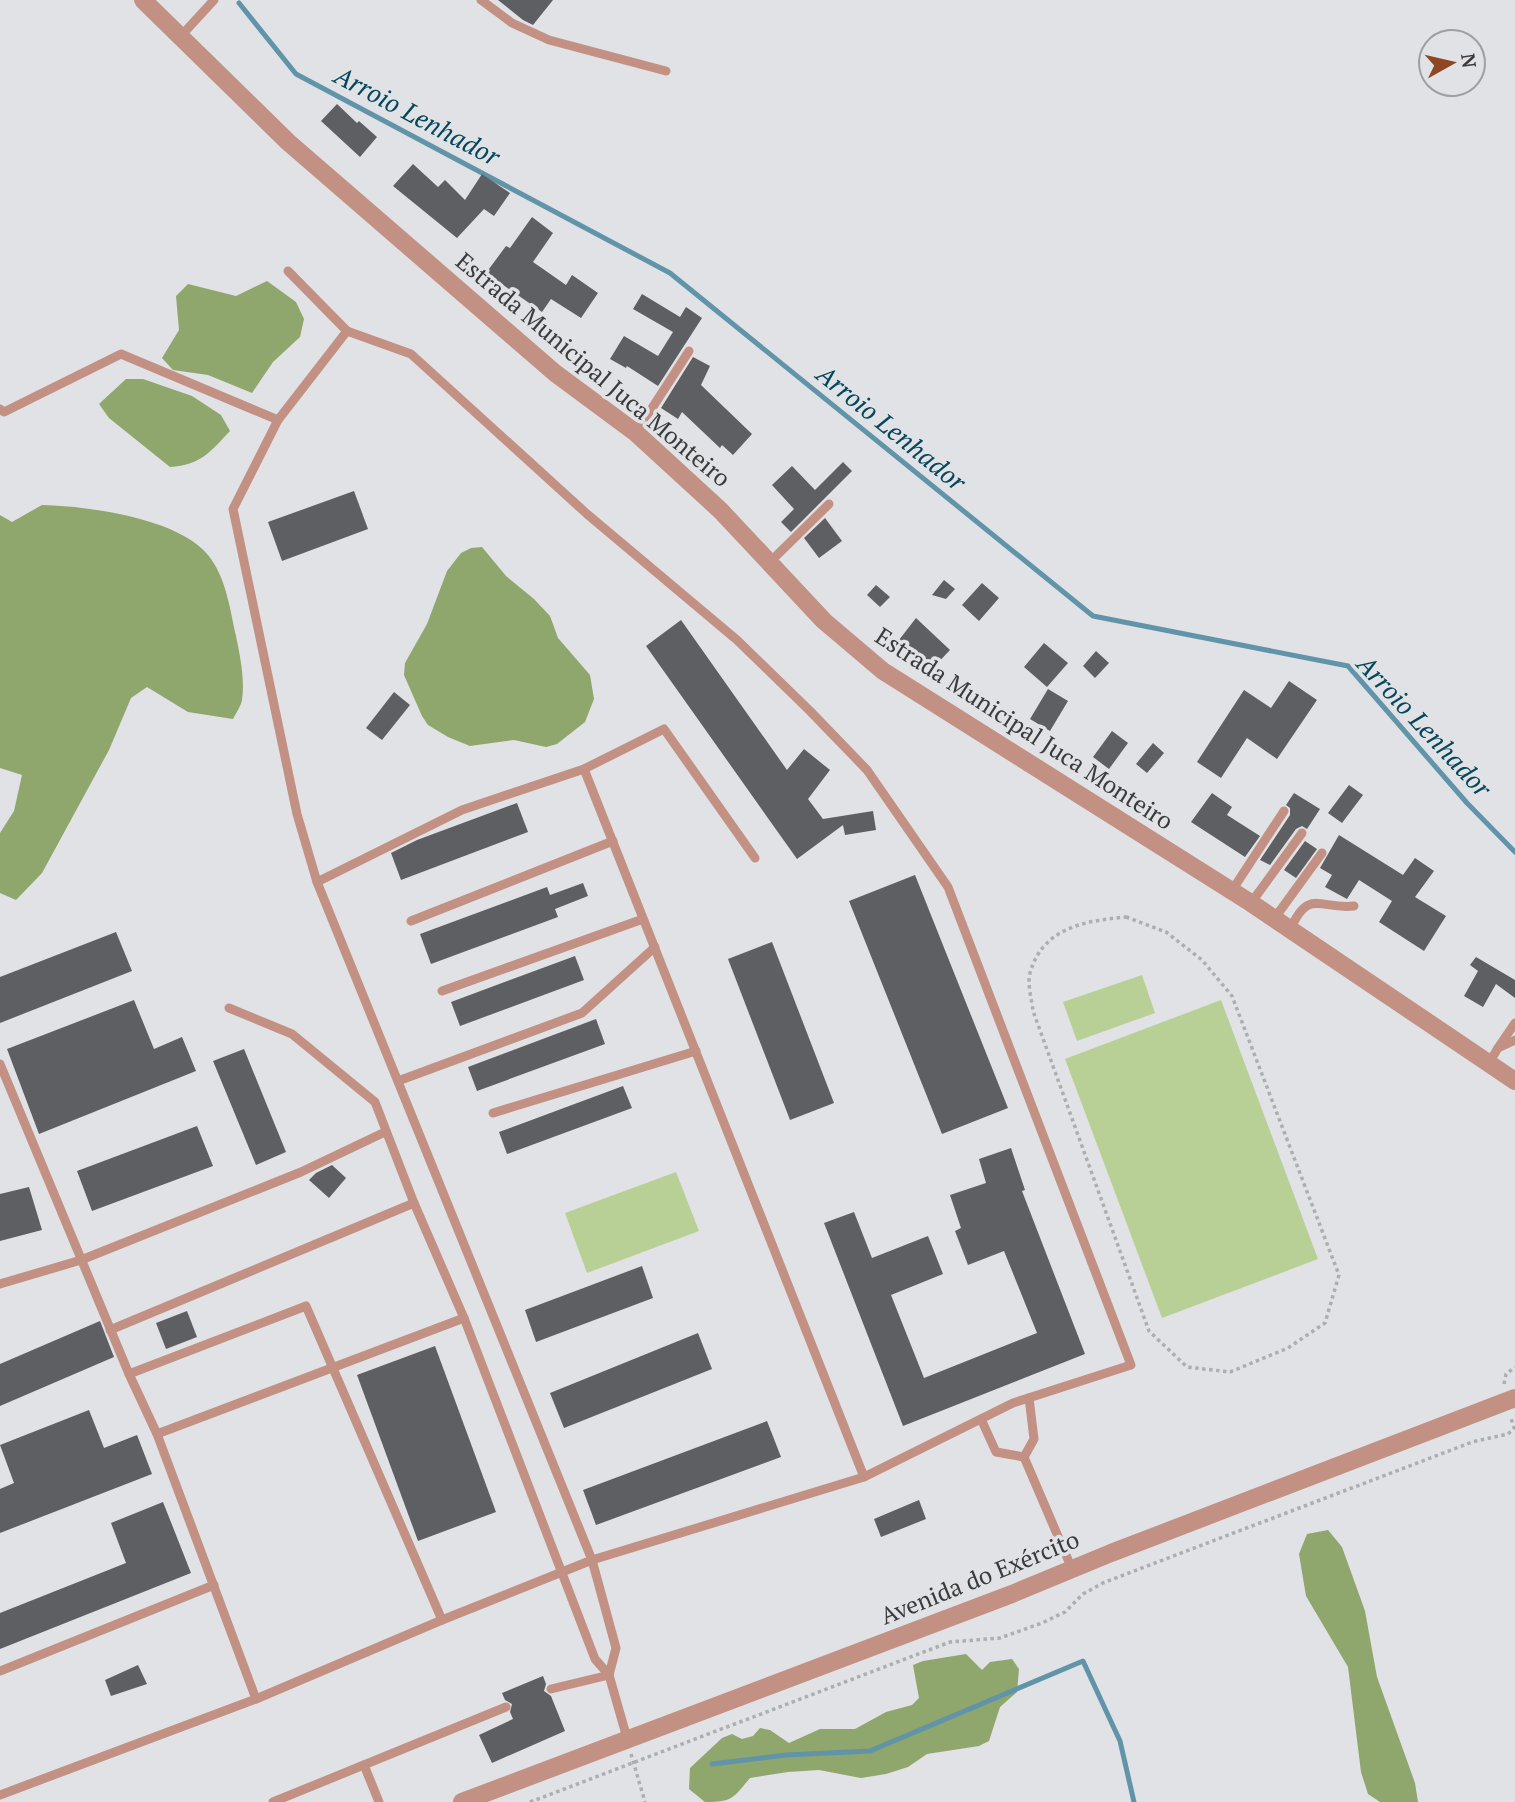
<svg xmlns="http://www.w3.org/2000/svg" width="1515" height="1802" font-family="'PT Serif',serif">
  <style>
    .green { fill: #b8d096 }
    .forest { fill: #8fa66d }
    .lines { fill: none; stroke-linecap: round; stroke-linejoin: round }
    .stream { stroke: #6194a8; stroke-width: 5 }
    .building { fill: #5e5f62 }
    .path { stroke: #adaeb1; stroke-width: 3.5; stroke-dasharray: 3.5 3.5; stroke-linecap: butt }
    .service { stroke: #c39183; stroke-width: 9 }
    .tertiary { stroke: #c39183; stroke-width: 18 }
    .labels { text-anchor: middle; stroke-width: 7; stroke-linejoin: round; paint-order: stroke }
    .street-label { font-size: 24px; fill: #3a3b3c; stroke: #e0e2e5 }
    .water-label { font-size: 26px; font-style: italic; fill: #05465a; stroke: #e0e2e5 }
  </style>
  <rect width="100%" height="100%" fill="#e0e2e5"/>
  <g class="green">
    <polygon points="1142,975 1155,1013 1077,1041 1063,1002"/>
    <polygon points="1221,1000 1318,1259 1162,1318 1065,1059"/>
    <polygon points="676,1172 699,1231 587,1273 565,1213"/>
  </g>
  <g class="forest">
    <polygon points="267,281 296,302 304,319 300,337 273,362 252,393 208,375 173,370 162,358 179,330 176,296 188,284 236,296"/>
    <path d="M126,379H143L192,396L221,415L230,431C210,452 201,465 170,467L109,418L99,404Z"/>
    <path d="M42,505C87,506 178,518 208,555C226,577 230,609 236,636C240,656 245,679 242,700C241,706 236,713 233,719L188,712L147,687L131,698L109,750L42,873L16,900L0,893V833L14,811L22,775L0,768V515L12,522Z"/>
    <polygon points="482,547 506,576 534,599 550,616 558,638 590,675 594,699 585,722 557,744 546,747 514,740 470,746 448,737 428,725 422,716 404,675 405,663 427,624 447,571 461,553 471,548"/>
    <polygon points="1328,1530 1342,1547 1365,1611 1377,1677 1415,1783 1418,1802 1380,1802 1368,1794 1361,1772 1348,1667 1306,1596 1299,1554 1307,1534"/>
    <path d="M966,1654L982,1670L990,1662L1012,1659L1019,1669L1017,1692L1000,1707L989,1741L979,1746L927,1754L908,1767L886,1774L861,1778L819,1770L788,1772L750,1778C733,1798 733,1802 705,1802L689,1789L690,1768L722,1738L732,1734L742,1739L753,1736L760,1728L770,1730L789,1743L820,1729H855L886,1712L912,1705L919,1698L913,1665L923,1661Z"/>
  </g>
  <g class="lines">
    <g class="stream">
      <polyline points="239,3 296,74 670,273 1093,616 1348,666 1467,803 1515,852"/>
      <polyline points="712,1764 786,1755 870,1751 1083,1661 1120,1741 1134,1802"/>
    </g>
  </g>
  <g class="building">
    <polygon points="498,0 553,0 533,25 523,20"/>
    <polygon points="337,104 357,123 359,121 377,137 360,157 321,121"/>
    <polygon points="413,164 438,187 445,180 465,200 482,174 510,193 494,216 484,209 457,238 393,186"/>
    <polygon points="532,217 553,233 533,262 566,285 572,275 598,293 581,318 551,299 542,312 486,273 506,246 510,248"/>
    <polygon points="642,294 680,317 686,307 702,318 658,386 627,366 626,368 610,359 624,336 658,356 673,332 633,309"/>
    <polygon points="693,357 710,366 701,385 752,434 733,455 722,445 720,448 682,412 678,419 661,408"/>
    <polygon points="843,462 852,471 791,532 781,522 794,509 772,485 792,466 815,490"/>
    <polygon points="354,491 368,529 282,561 268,522"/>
    <polygon points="825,518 842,541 819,558 804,538"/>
    <polygon points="944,580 955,589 946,599 932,595"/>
    <polygon points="982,583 999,598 979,621 962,605"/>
    <polygon points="876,585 890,597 880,607 867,595"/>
    <polygon points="916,618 950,650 932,669 899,640"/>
    <polygon points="681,620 787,770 804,749 830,770 808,799 823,819 873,811 876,830 845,835 843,825 797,859 646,646"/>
    <polygon points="1044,643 1068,663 1047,687 1024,667"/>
    <polygon points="1096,651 1109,663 1095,678 1083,666"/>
    <polygon points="1289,681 1317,700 1277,759 1247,738 1221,778 1197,762 1244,690 1271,708"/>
    <polygon points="1048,689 1068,701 1050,731 1030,719"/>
    <polygon points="394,692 410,705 382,740 366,728"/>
    <polygon points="1112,731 1128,743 1109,769 1093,757"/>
    <polygon points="1153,743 1164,753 1147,773 1136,764"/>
    <polygon points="1349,785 1363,795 1342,823 1328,813"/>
    <polygon points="1212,793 1232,807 1227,815 1260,836 1245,857 1191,822"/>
    <polygon points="1294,793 1320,809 1307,829 1302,826 1296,829 1270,865 1260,860 1290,815 1290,808 1286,805"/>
    <polygon points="517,803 528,832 401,880 391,853 417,840"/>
    <polygon points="1339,835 1403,875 1415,858 1434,871 1415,897 1446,916 1424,951 1379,922 1392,901 1359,880 1347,899 1325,887 1332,875 1320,868"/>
    <polygon points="1305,841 1317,849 1296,878 1284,870"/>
    <polygon points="915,875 1008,1108 942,1134 849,901"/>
    <polygon points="583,883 588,896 555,909 558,917 431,964 420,934 547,887 550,895"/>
    <polygon points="116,932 132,971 0,1023 0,977"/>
    <polygon points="772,942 834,1103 790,1120 728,959"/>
    <polygon points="575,956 584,980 460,1026 451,1002"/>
    <polygon points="1476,957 1515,980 1515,998 1496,984 1483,1007 1464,996 1478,971 1470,965"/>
    <polygon points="134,1000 154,1049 182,1037 196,1071 39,1134 7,1049"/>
    <polygon points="596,1019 605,1044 477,1091 468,1067"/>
    <polygon points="244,1049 286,1152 256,1165 213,1061"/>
    <polygon points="623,1086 632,1108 507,1154 499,1132"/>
    <polygon points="197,1126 213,1166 92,1211 77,1171"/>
    <polygon points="1011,1148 1025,1190 1022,1191 1085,1354 903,1426 824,1223 854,1212 872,1258 928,1236 943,1274 891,1295 924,1378 1037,1333 1004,1251 968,1265 955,1231 961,1228 950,1195 986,1183 979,1159"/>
    <polygon points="332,1165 346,1178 329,1198 309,1180 316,1173"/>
    <polygon points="29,1187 42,1230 0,1241 0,1194"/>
    <polygon points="642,1266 653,1298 536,1342 525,1310"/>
    <polygon points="187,1311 197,1337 166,1349 156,1323"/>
    <polygon points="100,1321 114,1357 0,1406 0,1364"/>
    <polygon points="698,1333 712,1369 564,1428 550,1393"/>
    <polygon points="435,1346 496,1512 418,1541 357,1375"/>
    <polygon points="89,1410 104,1448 137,1435 152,1474 0,1533 0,1489 14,1483 0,1445"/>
    <polygon points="767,1421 781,1457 596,1525 583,1490"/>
    <polygon points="919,1500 926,1519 881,1537 874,1519"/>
    <polygon points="163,1502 191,1573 0,1649 0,1613 126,1563 111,1523"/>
    <polygon points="138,1665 147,1684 111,1696 105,1680"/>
    <polygon points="543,1676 546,1684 544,1691 551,1696 565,1731 492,1763 479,1735 513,1719 510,1712 512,1704 505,1700 502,1693"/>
  </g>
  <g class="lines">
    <g class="path">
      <path d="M1126,917L1166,932L1202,960L1232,996L1339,1275L1325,1323L1288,1348L1230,1372L1187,1367L1149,1331L1033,1011C1032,1000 1027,984 1030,973C1043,927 1085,921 1126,917Z"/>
      <polyline points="1504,1384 1506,1374 1515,1367"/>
      <polyline points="631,1754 645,1802"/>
      <polyline points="530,1802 950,1642 1000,1638 1042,1623 1065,1612 1083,1594 1103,1583 1472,1442 1508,1434 1514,1428 1511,1418"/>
    </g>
    <g class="service">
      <polyline points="481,0 512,23 549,40 666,71"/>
      <polyline points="180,37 214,0"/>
      <polyline points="288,271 347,331 411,354 587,514 737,640 810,711 867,770 948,887 1131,1365 1013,1403 864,1477 584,769 462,810 317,882"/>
      <polyline points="347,331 278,420 233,509 297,814 317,882 592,1560 864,1477"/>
      <polyline points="0,409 4,412 121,354 278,420"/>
      <polyline points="636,433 689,351"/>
      <polyline points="770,562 829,504"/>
      <polyline points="584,769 664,729 755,858"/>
      <polyline points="1231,892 1284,811"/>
      <polyline points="1251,903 1302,833"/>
      <polyline points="1274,919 1322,853"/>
      <polyline points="411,921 613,841"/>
      <path d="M1290,930C1309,887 1320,910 1354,906"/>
      <polyline points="442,991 643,919"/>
      <polyline points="229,1008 292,1034 375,1102 414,1203 464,1318 595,1659 609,1675 627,1738"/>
      <polyline points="1498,1048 1515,1023"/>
      <polyline points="1489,1063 1498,1048 1515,1040"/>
      <polyline points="0,1064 129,1374 157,1434 256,1699"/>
      <polyline points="398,1081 582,1013 655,947"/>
      <polyline points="493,1113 696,1051"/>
      <polyline points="0,1284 81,1260 301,1172 385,1132"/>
      <polyline points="110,1330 414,1203"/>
      <polyline points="129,1374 306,1306 442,1620"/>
      <polyline points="1029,1398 1034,1439 1024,1457 1072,1569"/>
      <polyline points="981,1419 996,1452 1024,1457"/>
      <polyline points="157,1434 464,1318"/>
      <polyline points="0,1671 214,1585"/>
      <polyline points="551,1689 609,1675"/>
      <polyline points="364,1765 379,1802"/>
      <polyline points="0,1795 256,1699 442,1620 592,1560 616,1648 609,1675"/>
      <polyline points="273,1802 506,1707"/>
    </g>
    <g class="tertiary">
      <polyline points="143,0 288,142 555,373 636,433 721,511 824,621 883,671 1251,903 1515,1081"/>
      <polyline points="462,1802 1012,1594 1111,1553 1515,1398"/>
    </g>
  </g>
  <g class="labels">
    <g class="street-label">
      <text transform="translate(593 370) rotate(40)" y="8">Estrada Municipal Juca Monteiro</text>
      <text transform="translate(1024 729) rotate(33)" y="8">Estrada Municipal Juca Monteiro</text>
      <text transform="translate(980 1578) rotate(-22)" y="8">Avenida do Exército</text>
    </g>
    <g class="water-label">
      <text transform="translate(417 116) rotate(28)" y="9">Arroio Lenhador</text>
      <text transform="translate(891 428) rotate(39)" y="9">Arroio Lenhador</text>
      <text transform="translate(1424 726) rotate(47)" y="9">Arroio Lenhador</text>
    </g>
  </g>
  <g transform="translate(1452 63) rotate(82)"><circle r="33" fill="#e0e2e5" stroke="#9e9fa1" stroke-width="2"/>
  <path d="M0-5L12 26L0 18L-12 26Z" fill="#8e4723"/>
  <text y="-10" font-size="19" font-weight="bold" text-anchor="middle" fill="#3a3b3c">N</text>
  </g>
</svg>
